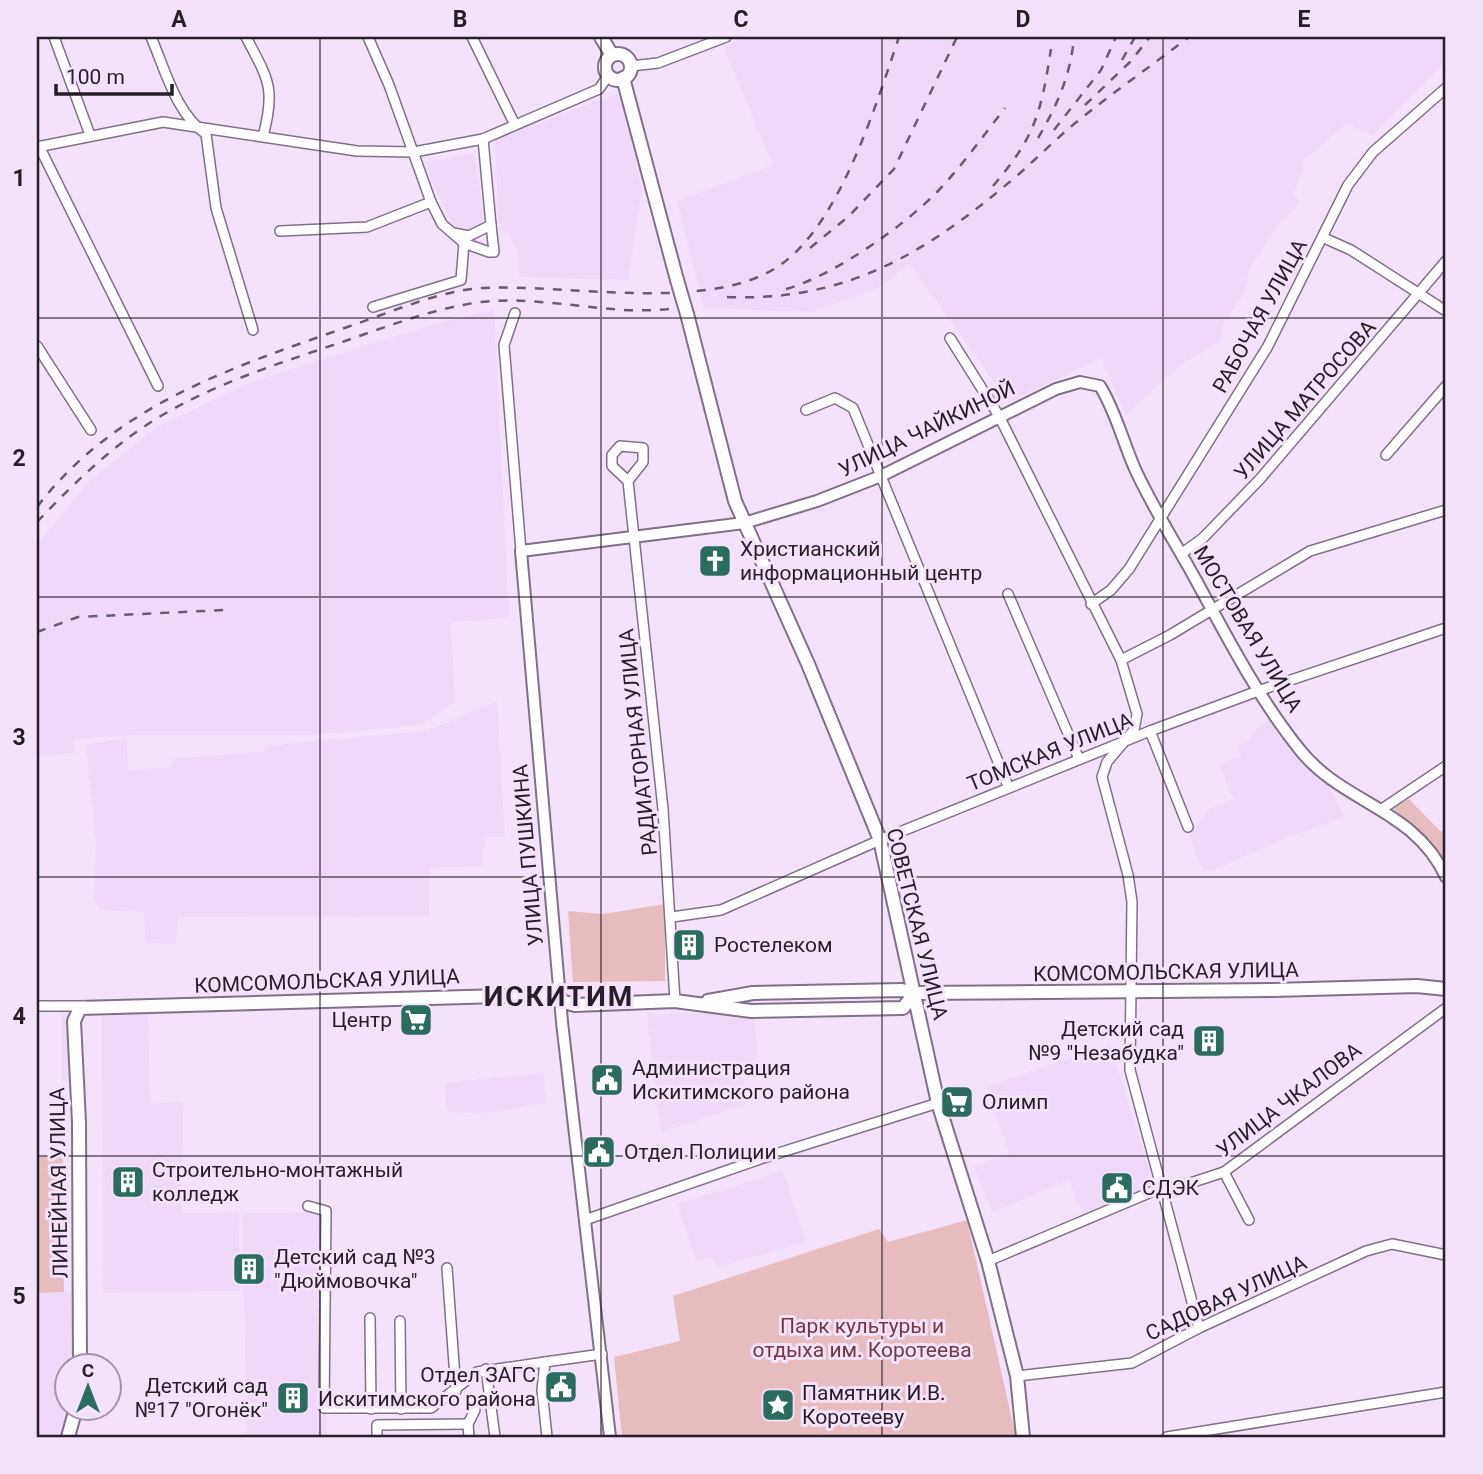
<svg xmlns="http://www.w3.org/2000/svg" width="1483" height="1474" font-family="Roboto,sans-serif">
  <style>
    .built { fill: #efd8f8 }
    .green { fill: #e7bcbf }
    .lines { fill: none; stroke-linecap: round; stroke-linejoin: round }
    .minor-casing { stroke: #817087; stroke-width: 12 }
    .tertiary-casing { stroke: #817087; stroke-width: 14 }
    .secondary-casing { stroke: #817087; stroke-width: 16 }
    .minor { stroke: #fff; stroke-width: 9 }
    .tertiary { stroke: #fff; stroke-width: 10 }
    .secondary { stroke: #fff; stroke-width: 12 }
    .rail { stroke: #675c6a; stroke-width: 2.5; stroke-dasharray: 9 9; stroke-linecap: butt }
    .secondary-bridge-casing { stroke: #817087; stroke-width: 16; stroke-linecap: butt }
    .secondary-bridge { stroke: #fff; stroke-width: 12 }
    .grid { fill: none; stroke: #261f28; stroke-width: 2; stroke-opacity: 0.55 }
    .labels { text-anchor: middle; stroke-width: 6; stroke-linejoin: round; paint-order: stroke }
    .street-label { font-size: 21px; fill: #261f28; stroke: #f4e2fb }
    .poi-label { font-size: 21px; fill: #261f28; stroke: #f4e2fb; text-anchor: start }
    .park-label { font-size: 21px; fill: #76373f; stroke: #f4e2fb }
    .district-label { font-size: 28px; font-weight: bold; letter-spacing: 2px; fill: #261f28; stroke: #f4e2fb }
    .neatline { fill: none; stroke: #261f28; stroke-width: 2.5 }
    .grid-label { font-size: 23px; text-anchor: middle; font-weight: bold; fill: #261f28 }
  </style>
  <rect width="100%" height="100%" fill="#f4e2fb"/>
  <g class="built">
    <polygon points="749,37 1446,37 1446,62 1373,135 1347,124 1301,162 1304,168 1293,195 1301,203 1277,226 1248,272 1246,289 1222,327 1222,340 1182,364 1126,415 1101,358 1008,402 910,264 878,288 812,312 704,308 677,201 773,165 723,46"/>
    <polygon points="618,93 623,100 642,190 628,280 519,277 519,254 508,232 499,231 495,140"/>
    <polygon points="474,153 484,220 475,229 463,233 454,227 432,182 427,162"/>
    <polygon points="494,310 509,618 451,622 455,702 420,725 309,735 141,735 74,739 75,753 37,756 37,544 88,483 155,428 252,382 438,323"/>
    <polygon points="497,701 505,837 485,837 482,866 430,868 429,916 178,917 176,944 145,943 144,912 102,910 94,901 96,844 86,744 127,738 128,770 172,767 172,759 265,751 265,746 427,731"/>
    <polygon points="1269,721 1277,724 1308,766 1328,785 1344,817 1280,840 1211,871 1201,867 1189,834 1209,809 1234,799 1219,764 1241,757 1237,746 1251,740 1250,733"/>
    <polygon points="755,1011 757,1060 741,1063 745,1104 661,1133 647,1014"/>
    <polygon points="102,1012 148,1013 150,1103 183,1102 182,1213 239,1212 240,1291 103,1293"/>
    <polygon points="62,1014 73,1014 72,1081 62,1081"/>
    <polygon points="1110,1044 1154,1187 1084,1216 1069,1180 992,1212 974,1167 1009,1153 986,1087"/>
    <polygon points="543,1073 546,1102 491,1113 447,1112 445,1083"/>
    <polygon points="783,1171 806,1242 717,1267 711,1257 696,1261 677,1204"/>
    <polygon points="324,1212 327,1437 247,1437 242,1213"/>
    <polygon points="64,1292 79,1294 80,1365 66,1366 66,1408 72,1408 65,1437 37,1437 37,1293"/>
  </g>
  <g class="green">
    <polygon points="1409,799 1440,831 1446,830 1446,868 1430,841 1393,808"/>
    <polygon points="665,904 665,981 573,982 568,911 603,914"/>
    <polygon points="63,1156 64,1292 37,1293 37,1157"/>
    <polygon points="967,1220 1016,1437 622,1437 614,1357 680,1341 673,1296 879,1229 888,1242"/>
  </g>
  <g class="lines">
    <defs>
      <g id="minor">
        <polyline points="54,37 90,135"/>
        <path d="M151,37C165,69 176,114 206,134L216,208L253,330"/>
        <path d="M246,37C268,79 276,88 263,136"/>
        <polyline points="368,37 389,85 431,202 442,224 464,243 489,252 494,252 491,225"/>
        <polyline points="472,37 515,125"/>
        <polyline points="631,66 658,63 726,37"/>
        <polyline points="39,146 158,386"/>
        <polyline points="37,147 163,122 357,151 414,152 483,139 599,89 608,76"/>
        <polyline points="280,231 367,227 431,202"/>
        <polyline points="453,233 469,236 491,225 483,139"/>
        <polyline points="1324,238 1351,250 1446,311"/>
        <polyline points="373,307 461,280 464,243"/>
        <polyline points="515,313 504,345 521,551"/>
        <polyline points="950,338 999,416 1121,660 1137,714 1134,730 1107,762 1102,777 1128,875 1132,902 1130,1070 1199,1328"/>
        <polyline points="37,346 91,430"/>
        <polyline points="806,410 835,398 853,408 1008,786"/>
        <polyline points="1386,455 1446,386"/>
        <polyline points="628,481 612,466 612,455 620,446 643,448 643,462 628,481 663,809 675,1001"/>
        <polyline points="1181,554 1203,538 1260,479 1446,261"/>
        <polyline points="1008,594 1079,759"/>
        <polyline points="1091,604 1111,590 1129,569 1268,346 1348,185 1373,152 1446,88"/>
        <polyline points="1121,660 1170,635 1310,551 1446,510"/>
        <polyline points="1150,731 1188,827"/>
        <polyline points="1382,809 1446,766"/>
        <polyline points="672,917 721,910 880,840 1150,731 1258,691 1446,628"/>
        <polyline points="37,1006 85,1006"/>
        <polyline points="1224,1172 1249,1220"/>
        <polyline points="308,1206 326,1211 324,1408 431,1408 477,1372 545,1362"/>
        <polyline points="585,1220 763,1158 938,1103"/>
        <polyline points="988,1261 1163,1187 1172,1189 1224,1172 1446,1008"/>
        <polyline points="447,1268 456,1391"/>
        <polyline points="370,1318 371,1409"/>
        <polyline points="400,1321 401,1409"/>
        <polyline points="486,1369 495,1437"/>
        <polyline points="1017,1376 1132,1363 1199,1328 1366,1251 1392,1244 1446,1255"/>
        <polyline points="377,1437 377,1425 468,1424"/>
        <polyline points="469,1437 468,1424 475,1410"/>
        <polyline points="547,1437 542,1390 545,1362 602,1354"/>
        <polyline points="1167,1437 1446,1392"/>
      </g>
      <path id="tertiary" d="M610,1437L562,1022L521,551L744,523L817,501L881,476L1056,389L1080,382L1100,386C1116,412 1123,442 1135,469C1153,508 1176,544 1197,582C1228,639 1259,699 1300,750C1343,804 1414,808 1446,877"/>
      <g id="secondary">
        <polyline points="601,37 612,55"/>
        <circle cx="618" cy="67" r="13"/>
        <polyline points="623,78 677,280"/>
        <polyline points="687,314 735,501 808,664 880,840 938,1103 988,1261 1017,1376 1023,1437"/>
        <polyline points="708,1001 753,993 902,990 915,993 1273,990 1417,986 1446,989"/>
        <polyline points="80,1366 79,1122 74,1021 80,1008 540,995 575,1005 675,1001 751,1011 903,1008 915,993"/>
        <polyline points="68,1437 76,1408"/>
      </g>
    </defs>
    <use href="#minor" class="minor-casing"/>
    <use href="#tertiary" class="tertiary-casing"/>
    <use href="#secondary" class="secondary-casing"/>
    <use href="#minor" class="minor"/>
    <use href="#tertiary" class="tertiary"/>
    <use href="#secondary" class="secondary"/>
    <g class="rail">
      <polyline points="1122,60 1135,37"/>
      <polyline points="1085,105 1130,62 1150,37"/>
      <polyline points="1054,130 1101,70 1116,37"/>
      <path d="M1038,138C1057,106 1071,74 1074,37"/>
      <path d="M993,186C1036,136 1041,112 1051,49"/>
      <polyline points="810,248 849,216 894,169 957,37"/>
      <path d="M786,289C833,276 903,227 938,191C962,166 983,136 1005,108"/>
      <path d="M727,297C849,302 929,251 1019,174C1037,158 1055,140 1074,124C1111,94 1151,66 1189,37"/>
      <path d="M37,507C117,403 234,367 353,325C394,311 439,291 482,288C567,283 713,315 783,263C841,220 876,105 899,37"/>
      <path d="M37,522C75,482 117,441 166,413C223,380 287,361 348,340C394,324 443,305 491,301C554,297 614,317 676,308"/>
      <polyline points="37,632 78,617 224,610"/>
    </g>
    <defs>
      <polyline id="secondary-bridge" points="677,280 687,314"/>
    </defs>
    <use href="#secondary-bridge" class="secondary-bridge-casing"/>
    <use href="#secondary-bridge" class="secondary-bridge"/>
  </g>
  <path class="grid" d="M320,37V1437M601,37V1437M882,37V1437M1163,37V1437M37,318H1446M37,597H1446M37,877H1446M37,1156H1446"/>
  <defs>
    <symbol id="church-square" viewBox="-11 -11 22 22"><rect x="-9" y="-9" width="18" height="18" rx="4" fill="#2a6c5d" stroke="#f4e2fb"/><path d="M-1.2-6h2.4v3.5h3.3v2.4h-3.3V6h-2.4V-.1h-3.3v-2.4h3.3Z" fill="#fff"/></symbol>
    <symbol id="building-square" viewBox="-11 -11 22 22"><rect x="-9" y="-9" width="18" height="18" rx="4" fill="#2a6c5d" stroke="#f4e2fb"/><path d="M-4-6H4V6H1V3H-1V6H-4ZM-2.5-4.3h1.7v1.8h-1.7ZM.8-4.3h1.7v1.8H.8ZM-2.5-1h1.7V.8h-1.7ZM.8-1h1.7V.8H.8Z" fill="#fff"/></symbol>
    <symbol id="supermarket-square" viewBox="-11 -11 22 22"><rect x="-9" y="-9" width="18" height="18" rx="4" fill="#2a6c5d" stroke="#f4e2fb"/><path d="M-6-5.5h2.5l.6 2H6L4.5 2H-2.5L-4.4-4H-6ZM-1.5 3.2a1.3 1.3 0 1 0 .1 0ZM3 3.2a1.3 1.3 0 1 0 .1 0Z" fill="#fff"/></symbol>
    <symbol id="civic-square" viewBox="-11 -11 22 22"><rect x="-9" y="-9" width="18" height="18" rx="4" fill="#2a6c5d" stroke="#f4e2fb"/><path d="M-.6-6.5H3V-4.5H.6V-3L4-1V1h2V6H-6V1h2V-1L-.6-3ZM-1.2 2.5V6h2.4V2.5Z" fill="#fff"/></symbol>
    <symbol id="sight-square" viewBox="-11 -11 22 22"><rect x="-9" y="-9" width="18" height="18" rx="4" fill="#2a6c5d" stroke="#f4e2fb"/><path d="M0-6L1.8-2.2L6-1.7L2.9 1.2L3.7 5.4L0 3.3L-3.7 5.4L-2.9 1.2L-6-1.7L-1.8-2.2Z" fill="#fff"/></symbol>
  </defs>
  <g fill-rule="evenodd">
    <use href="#church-square" x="696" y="542" width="38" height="38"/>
    <use href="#building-square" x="670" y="926" width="38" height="38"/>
    <use href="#supermarket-square" x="397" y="1001" width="38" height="38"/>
    <use href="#building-square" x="1190" y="1022" width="38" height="38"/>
    <use href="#civic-square" x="588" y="1061" width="38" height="38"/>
    <use href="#supermarket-square" x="938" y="1083" width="38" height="38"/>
    <use href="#civic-square" x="580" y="1133" width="38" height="38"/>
    <use href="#building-square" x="109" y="1163" width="38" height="38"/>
    <use href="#civic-square" x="1098" y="1169" width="38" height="38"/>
    <use href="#building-square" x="230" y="1250" width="38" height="38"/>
    <use href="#civic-square" x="542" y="1368" width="38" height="38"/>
    <use href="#building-square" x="274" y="1379" width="38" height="38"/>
    <use href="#sight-square" x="759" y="1386" width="38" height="38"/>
  </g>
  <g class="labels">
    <g class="street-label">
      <text transform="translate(1260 316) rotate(-61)" y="7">РАБОЧАЯ УЛИЦА</text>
      <text transform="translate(1305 400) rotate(-49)" y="7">УЛИЦА МАТРОСОВА</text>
      <text transform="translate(927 429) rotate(-26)" y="7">УЛИЦА ЧАЙКИНОЙ</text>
      <text transform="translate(1248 629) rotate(59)" y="7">МОСТОВАЯ УЛИЦА</text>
      <text transform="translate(638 742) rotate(-96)" y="7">РАДИАТОРНАЯ УЛИЦА</text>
      <text transform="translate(1050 752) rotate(-22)" y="7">ТОМСКАЯ УЛИЦА</text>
      <text transform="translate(528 855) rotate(-95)" y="7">УЛИЦА ПУШКИНА</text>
      <text transform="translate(917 924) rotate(76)" y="7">СОВЕТСКАЯ УЛИЦА</text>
      <text transform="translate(1166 972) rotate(-1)" y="7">КОМСОМОЛЬСКАЯ УЛИЦА</text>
      <text transform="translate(327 981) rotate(-2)" y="7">КОМСОМОЛЬСКАЯ УЛИЦА</text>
      <text transform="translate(1289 1100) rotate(-37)" y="7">УЛИЦА ЧКАЛОВА</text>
      <text transform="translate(59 1183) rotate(-91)" y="7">ЛИНЕЙНАЯ УЛИЦА</text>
      <text transform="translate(1226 1298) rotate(-25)" y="7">САДОВАЯ УЛИЦА</text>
    </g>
    <g class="poi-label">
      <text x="740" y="556">Христианский<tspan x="740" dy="24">информационный центр</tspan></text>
      <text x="714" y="952">Ростелеком</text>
      <text x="392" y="1027" text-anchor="end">Центр</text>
      <text x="1184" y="1036" text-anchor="end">Детский сад<tspan x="1184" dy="24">№9 "Незабудка"</tspan></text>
      <text x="632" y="1075">Администрация<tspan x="632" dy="24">Искитимского района</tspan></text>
      <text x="982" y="1109">Олимп</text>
      <text x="624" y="1159">Отдел Полиции</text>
      <text x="152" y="1177">Строительно-монтажный<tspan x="152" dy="24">колледж</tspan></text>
      <text x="1142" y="1195">СДЭК</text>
      <text x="274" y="1264">Детский сад №3<tspan x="274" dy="24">"Дюймовочка"</tspan></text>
      <text x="536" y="1382" text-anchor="end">Отдел ЗАГС<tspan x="536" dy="24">Искитимского района</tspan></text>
      <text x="268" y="1393" text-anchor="end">Детский сад<tspan x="268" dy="24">№17 "Огонёк"</tspan></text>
      <text x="802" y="1400">Памятник И.В.<tspan x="802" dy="24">Коротееву</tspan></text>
    </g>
    <g class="park-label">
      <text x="862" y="1333">Парк культуры и<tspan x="862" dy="24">отдыха им. Коротеева</tspan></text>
    </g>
    <g class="district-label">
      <text x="559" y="1006">ИСКИТИМ</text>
    </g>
  </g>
  <rect width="1483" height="1474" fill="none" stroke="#f4e2fb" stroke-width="77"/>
  <g transform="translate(88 1387)"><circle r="33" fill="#f4e2fb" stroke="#a294a7" stroke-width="2"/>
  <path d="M0-5L12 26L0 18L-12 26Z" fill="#2a6c5d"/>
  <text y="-10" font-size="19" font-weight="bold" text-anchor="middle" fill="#261f28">С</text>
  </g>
  <path d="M56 84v10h116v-10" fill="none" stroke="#261f28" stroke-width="3.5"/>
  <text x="66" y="84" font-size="21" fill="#261f28" stroke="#f4e2fb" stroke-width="5" paint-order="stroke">100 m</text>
  <rect x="38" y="38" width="1406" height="1398" class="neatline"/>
  <g class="grid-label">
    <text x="179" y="27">A</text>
    <text x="460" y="27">B</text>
    <text x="741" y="27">C</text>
    <text x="1023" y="27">D</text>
    <text x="1304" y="27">E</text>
    <text x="19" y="186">1</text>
    <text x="19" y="466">2</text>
    <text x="19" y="745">3</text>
    <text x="19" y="1024">4</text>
    <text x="19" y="1304">5</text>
  </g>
</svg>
